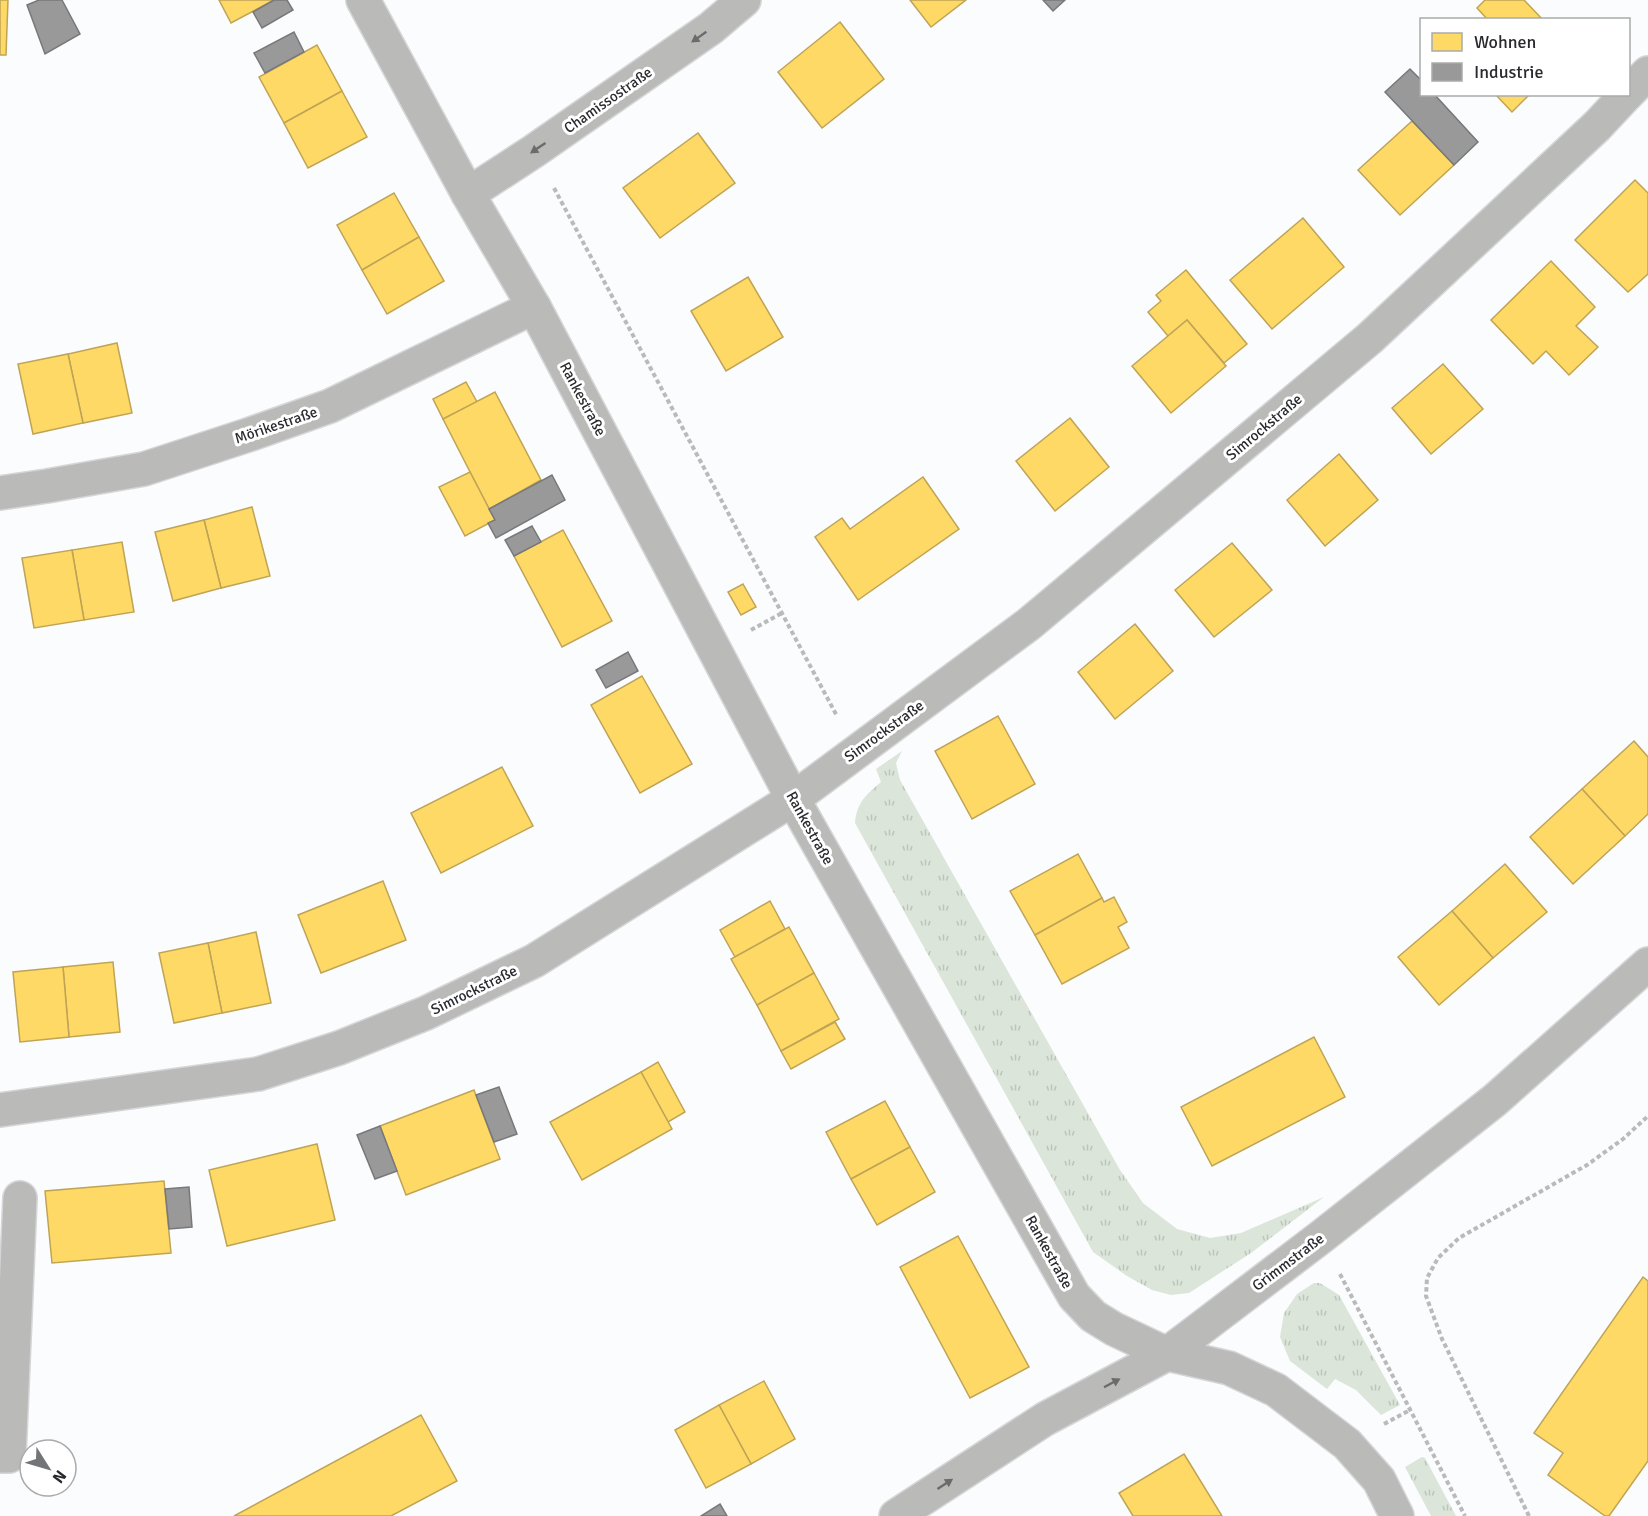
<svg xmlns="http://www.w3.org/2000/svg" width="1648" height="1516" font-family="Signika,sans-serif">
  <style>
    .grass { fill: url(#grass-tufts) }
    .homes { fill: #ffd966; stroke: #bfa455; stroke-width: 1.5 }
    .industry { fill: #999; stroke: #777879; stroke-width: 1.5 }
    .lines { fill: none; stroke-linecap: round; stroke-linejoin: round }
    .street-casing { stroke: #d6d6d8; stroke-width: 36 }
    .path { stroke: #bababa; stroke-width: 4; stroke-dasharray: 4.5 3; stroke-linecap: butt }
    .street { stroke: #babab9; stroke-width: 33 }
    .oneway { fill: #6a6b6d }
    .labels { text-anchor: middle; stroke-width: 6; stroke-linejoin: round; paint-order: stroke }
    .street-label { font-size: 15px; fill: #292a2e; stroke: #fff }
  </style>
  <defs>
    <pattern id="grass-tufts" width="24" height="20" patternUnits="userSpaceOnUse" patternTransform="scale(1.5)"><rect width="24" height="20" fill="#dce5d9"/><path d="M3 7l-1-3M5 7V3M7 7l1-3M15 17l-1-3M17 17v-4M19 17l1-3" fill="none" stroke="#bdc5bb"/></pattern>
  </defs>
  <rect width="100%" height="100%" fill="#fbfcfe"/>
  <g class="grass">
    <path d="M902,751L896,763L900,780L1120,1170L1143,1203L1177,1229L1210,1238L1241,1233L1324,1197L1251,1253L1189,1293L1171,1295L1152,1290L1127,1276L1093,1252L855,823C857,802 866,795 881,782L876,769Z"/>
    <polygon points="1314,1283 1320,1283 1339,1295 1400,1405 1381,1415 1356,1390 1335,1379 1327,1389 1290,1361 1280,1337 1284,1313 1297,1294"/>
    <polygon points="1422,1457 1425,1458 1456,1516 1431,1516 1405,1467"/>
  </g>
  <g class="homes">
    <polygon points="0,0 8,0 6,55 0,55"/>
    <polygon points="219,0 274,0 231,23"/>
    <polygon points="910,0 966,0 931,27"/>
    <polygon points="1485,0 1524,0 1543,20 1488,20 1477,8"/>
    <polygon points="840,22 884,79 822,128 778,72"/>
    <polygon points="317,45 342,91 284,123 259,77"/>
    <polygon points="342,91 367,137 308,168 284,123"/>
    <polygon points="1495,94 1530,94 1512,112"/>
    <polygon points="1412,121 1454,165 1400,215 1358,170"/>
    <polygon points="698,133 735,183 660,238 623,188"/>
    <polygon points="1635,180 1648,193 1648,274 1628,292 1575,240"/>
    <polygon points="394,193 419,237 362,270 337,225"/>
    <polygon points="1303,218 1344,267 1272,329 1230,280"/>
    <polygon points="419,237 444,281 387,314 362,270"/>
    <polygon points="1551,261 1595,307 1576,326 1598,347 1569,375 1546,351 1533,364 1491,320"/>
    <polygon points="1186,270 1247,344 1224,363 1187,320 1168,336 1148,312 1161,301 1156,295"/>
    <polygon points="748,277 783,337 726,371 691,311"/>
    <polygon points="1187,320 1226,366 1171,413 1132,366"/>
    <polygon points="117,343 132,413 83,423 68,354"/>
    <polygon points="68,354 83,423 33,434 18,364"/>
    <polygon points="1443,364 1483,409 1431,454 1392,408"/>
    <polygon points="466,382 477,402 443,419 433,399"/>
    <polygon points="495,392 541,480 489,509 443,419"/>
    <polygon points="1070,418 1109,467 1055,511 1016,461"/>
    <polygon points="1339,454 1378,500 1325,546 1287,500"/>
    <polygon points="470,472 495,520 465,536 439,487"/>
    <polygon points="923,477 959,529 858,600 815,537 842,518 850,529"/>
    <polygon points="252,507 270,576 221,588 204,520"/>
    <polygon points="204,520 221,588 173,601 155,532"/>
    <polygon points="563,530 612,621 562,647 514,556"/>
    <polygon points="122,542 134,612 84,620 72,550"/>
    <polygon points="1232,543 1272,590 1214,637 1175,590"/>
    <polygon points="72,550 84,620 34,628 22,558"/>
    <polygon points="743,584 756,607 741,615 728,592"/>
    <polygon points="1135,624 1173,671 1115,719 1078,672"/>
    <polygon points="642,676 692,764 640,793 591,705"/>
    <polygon points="998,716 1035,784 972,819 935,751"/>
    <polygon points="1634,741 1648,757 1648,814 1625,836 1582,789"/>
    <polygon points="502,767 533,826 441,873 411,813"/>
    <polygon points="1582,789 1625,836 1573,884 1530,837"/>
    <polygon points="1078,854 1102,898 1035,935 1010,891"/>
    <polygon points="1505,864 1547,912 1493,958 1452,911"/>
    <polygon points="383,881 406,940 321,973 298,915"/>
    <polygon points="1114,897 1127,922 1118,927 1129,948 1062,984 1035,935 1102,898 1104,902"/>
    <polygon points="770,901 785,929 735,957 720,930"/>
    <polygon points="1452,911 1493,958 1439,1005 1398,957"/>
    <polygon points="789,927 814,973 757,1005 731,959"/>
    <polygon points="256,932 271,1003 222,1013 208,943"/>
    <polygon points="208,943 222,1013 174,1023 159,953"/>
    <polygon points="113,962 120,1032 69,1037 63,967"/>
    <polygon points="63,967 69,1037 20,1042 13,972"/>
    <polygon points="814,973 839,1019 781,1051 757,1005"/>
    <polygon points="835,1022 845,1039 791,1069 781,1051"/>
    <polygon points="1314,1037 1345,1097 1212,1166 1181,1107"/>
    <polygon points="658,1062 685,1112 668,1122 641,1072"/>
    <polygon points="641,1072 672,1129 582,1180 550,1122"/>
    <polygon points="474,1090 500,1159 406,1195 380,1126"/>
    <polygon points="885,1101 910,1147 851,1179 826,1132"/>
    <polygon points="317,1144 335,1220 227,1246 209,1170"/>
    <polygon points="910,1147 935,1192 877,1225 851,1179"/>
    <polygon points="164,1181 171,1253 52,1263 45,1191"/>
    <polygon points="958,1236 1029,1367 970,1398 900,1267"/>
    <polygon points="1643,1277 1648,1281 1648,1461 1609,1516 1605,1516 1548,1475 1563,1453 1534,1433"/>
    <polygon points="764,1381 795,1439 751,1464 719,1405"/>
    <polygon points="719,1405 751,1464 706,1488 675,1430"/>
    <polygon points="421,1415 457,1481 391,1516 234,1516"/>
    <polygon points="1184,1454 1222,1516 1133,1516 1119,1493"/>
  </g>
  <g class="industry">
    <polygon points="39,0 62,0 80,34 45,54 27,5"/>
    <polygon points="274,0 287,0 293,10 262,28 253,12"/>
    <polygon points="1043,0 1065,0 1053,11"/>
    <polygon points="294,32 304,52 265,73 254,53"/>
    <polygon points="1410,69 1422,81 1422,94 1434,94 1478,142 1454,165 1385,92"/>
    <polygon points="552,475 565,500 496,538 488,523 495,520 489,509"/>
    <polygon points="532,526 541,542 514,556 505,540"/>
    <polygon points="628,652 638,671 606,688 596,670"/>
    <polygon points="499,1087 517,1134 494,1142 476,1095"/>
    <polygon points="380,1126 397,1171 375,1179 357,1135"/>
    <polygon points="189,1187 192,1227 169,1229 165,1189"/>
    <polygon points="720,1504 727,1516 701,1516"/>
  </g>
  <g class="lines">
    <defs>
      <g id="street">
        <polyline points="363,0 468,194 534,307 793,799 1074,1296 1093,1316 1114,1329 1167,1354 1229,1368 1276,1390 1347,1444 1379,1480 1397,1516"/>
        <polyline points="1628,93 1648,73"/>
        <polyline points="468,194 534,151 711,28 744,0"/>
        <polyline points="0,493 47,486 144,469 248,435 330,406 534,307"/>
        <polyline points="0,1110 258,1074 339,1048 426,1013 534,961 793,799 1029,624 1370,338 1597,126 1627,94"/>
        <polyline points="0,1456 9,1456 20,1198"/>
        <polyline points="896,1516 1045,1419 1167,1354 1321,1237 1495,1100 1648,964"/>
      </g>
    </defs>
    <use href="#street" class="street-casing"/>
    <g class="path">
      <polyline points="554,188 837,716"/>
      <polyline points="751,630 782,613"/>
      <polyline points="1340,1274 1465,1516"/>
      <polyline points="1384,1424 1410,1410"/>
      <polyline points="1529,1516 1442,1339 1426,1296 1427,1278 1438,1258 1459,1238 1587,1165 1623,1139 1648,1116"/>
    </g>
    <use href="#street" class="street"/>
  </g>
  <defs><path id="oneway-solid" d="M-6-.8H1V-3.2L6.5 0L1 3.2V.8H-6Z" transform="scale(1.5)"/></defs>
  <g class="oneway">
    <use href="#oneway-solid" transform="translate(699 37) rotate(145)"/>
    <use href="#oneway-solid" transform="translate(538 148) rotate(146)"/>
    <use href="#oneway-solid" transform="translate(1112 1383) rotate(-28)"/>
    <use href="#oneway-solid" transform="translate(945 1484) rotate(-33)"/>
  </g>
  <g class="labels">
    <g class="street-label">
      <text transform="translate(608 100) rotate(-35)" y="5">Chamissostraße</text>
      <text transform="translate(583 399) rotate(62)" y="5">Rankestraße</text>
      <text transform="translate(276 425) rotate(-19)" y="5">Mörikestraße</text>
      <text transform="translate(1264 427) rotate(-40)" y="5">Simrockstraße</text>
      <text transform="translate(884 731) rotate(-36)" y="5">Simrockstraße</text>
      <text transform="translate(810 828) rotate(61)" y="5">Rankestraße</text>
      <text transform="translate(474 990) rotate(-26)" y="5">Simrockstraße</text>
      <text transform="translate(1049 1252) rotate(61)" y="5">Rankestraße</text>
      <text transform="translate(1288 1262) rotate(-37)" y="5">Grimmstraße</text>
    </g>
  </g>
  <rect x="1420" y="18" width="210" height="78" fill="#ffffff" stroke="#a9aaab" stroke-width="1.5"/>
  <rect x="1432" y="33" width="30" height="18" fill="#ffd966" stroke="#a9aaab" stroke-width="1.5"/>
  <text x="1474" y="48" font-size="18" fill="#292a2e">Wohnen</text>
  <rect x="1432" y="63" width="30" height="18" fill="#999999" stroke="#a9aaab" stroke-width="1.5"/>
  <text x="1474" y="78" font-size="18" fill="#292a2e">Industrie</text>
  <g transform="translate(48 1468) rotate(127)"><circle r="28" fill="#ffffff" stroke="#a9aaab" stroke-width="1.5"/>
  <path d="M0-4.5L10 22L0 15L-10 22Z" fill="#727477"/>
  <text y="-9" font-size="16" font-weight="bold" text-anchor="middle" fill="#292a2e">N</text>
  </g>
</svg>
